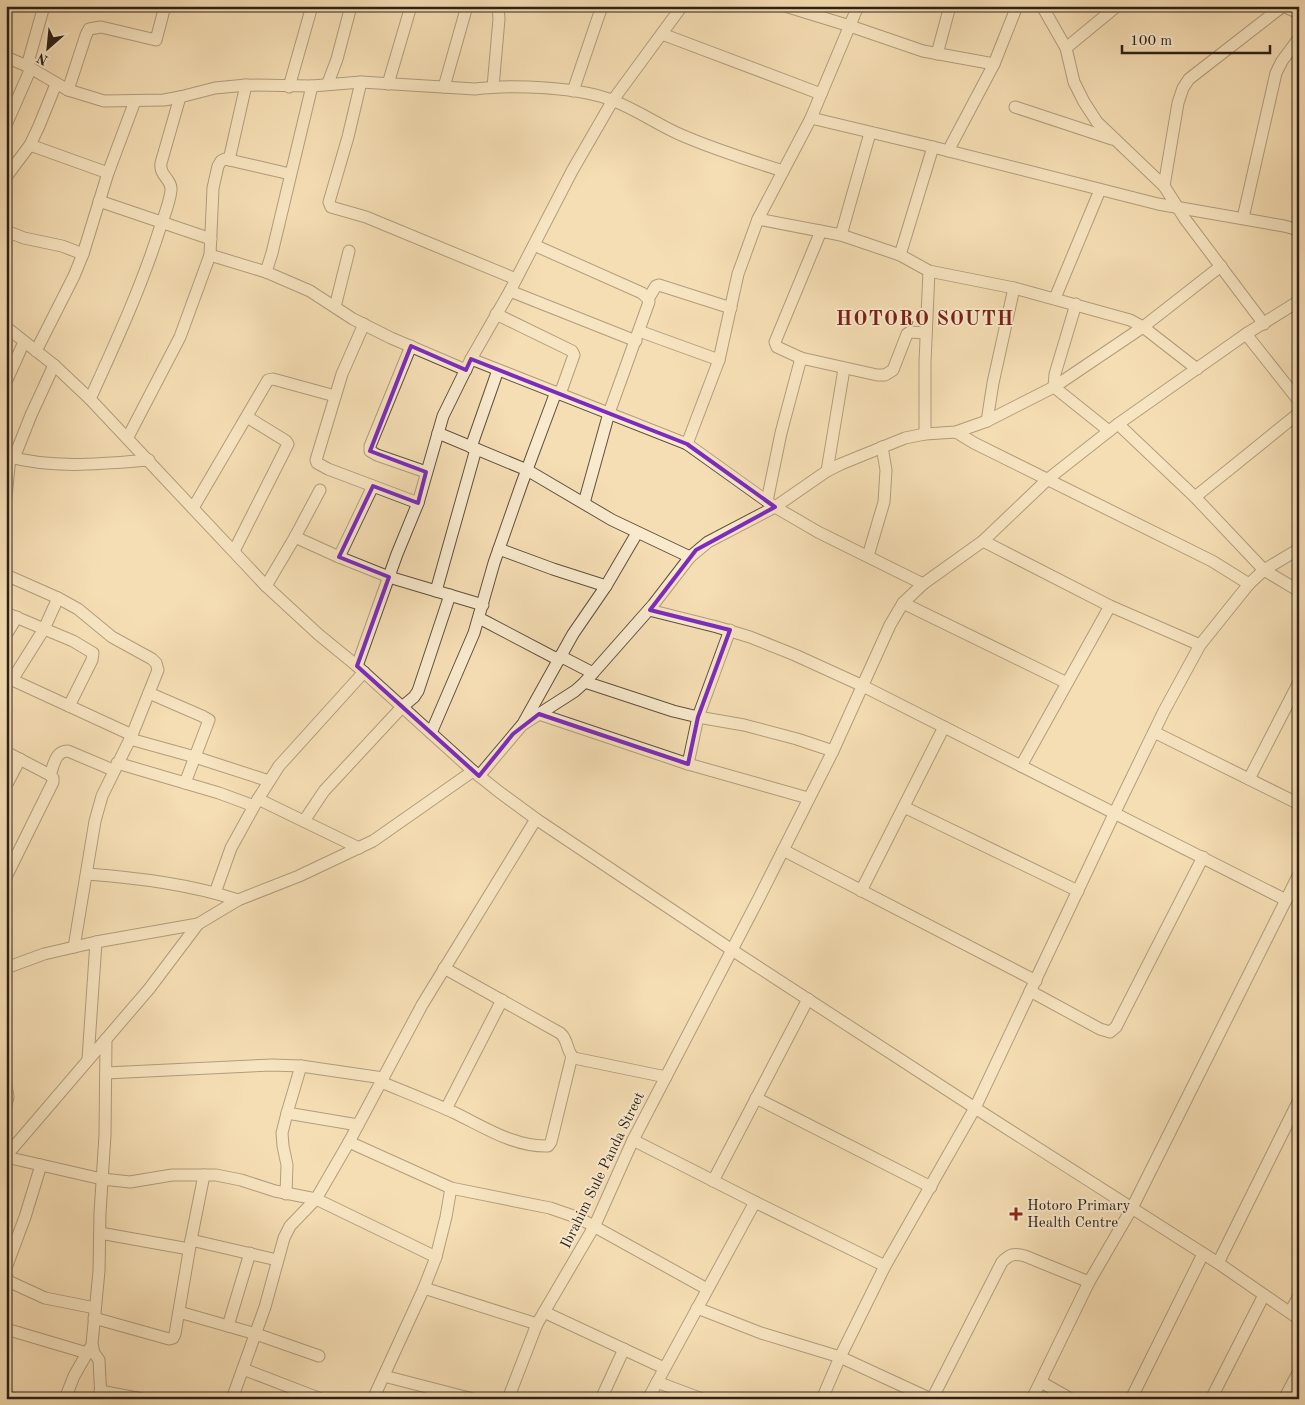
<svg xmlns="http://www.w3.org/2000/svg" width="1305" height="1405" font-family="'Old Standard TT',serif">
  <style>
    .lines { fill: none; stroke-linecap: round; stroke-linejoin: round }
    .street-casing { stroke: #5f503e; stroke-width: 13 }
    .street { stroke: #f9eace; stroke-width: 11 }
    .marked { fill: none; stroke: #7b2cbf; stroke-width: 4; stroke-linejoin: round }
    .poi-dot { fill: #8f2418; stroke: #f9eace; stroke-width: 2 }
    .labels { text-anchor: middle; stroke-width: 4; stroke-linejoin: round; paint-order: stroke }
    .street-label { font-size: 15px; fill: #2d2017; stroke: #f9eace }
    .poi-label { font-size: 15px; fill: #2d2017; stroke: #f9eace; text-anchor: start }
    .district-label { font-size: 20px; font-weight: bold; letter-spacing: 1px; fill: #7a1f14; stroke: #f9eace }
  </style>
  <rect width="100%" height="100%" fill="#f6deb4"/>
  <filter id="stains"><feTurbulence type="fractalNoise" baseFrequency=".004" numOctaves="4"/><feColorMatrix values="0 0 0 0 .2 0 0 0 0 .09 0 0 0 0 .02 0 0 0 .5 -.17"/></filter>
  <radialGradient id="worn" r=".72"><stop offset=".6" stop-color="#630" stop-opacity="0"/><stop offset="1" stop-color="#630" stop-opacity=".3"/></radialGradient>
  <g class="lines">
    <defs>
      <g id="street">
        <polyline points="785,6 850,26 923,51 994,64"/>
        <polyline points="1042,6 1066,48 1074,82 1084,102 1097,122 1164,186 1185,219 1264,324"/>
        <polyline points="1283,6 1299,13"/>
        <polyline points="662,34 821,94"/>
        <polyline points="1066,48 1117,6"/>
        <polyline points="937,54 950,6"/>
        <path d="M6,57L27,66L68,90L104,101L164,100L180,97L215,88L246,85L312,86L361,82L475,89C511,84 581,87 614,101C637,110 657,124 679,134C713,149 748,160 783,171"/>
        <polyline points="27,66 44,6"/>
        <polyline points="361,82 348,137 329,202 331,207 366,217 516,279"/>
        <polyline points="328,83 337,59 351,6"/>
        <polyline points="388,84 411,6"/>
        <polyline points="289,87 312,6"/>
        <polyline points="444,87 467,6"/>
        <polyline points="493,87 499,19 498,6"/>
        <polyline points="68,90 86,35 89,29 101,27 156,40 165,6"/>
        <polyline points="573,91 602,6"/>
        <polyline points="1015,107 1112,139"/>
        <polyline points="811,118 933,147 1158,204 1284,226 1299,230"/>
        <polyline points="6,125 31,68"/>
        <polyline points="30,145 108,173"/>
        <polyline points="948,151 994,64 1017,6"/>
        <polyline points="229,160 246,85"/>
        <polyline points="6,177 30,145 39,126 56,84"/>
        <polyline points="1164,186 1178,103 1183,88 1189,79 1198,72 1283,6"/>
        <polyline points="99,201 211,239"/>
        <polyline points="1243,218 1276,73 1282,61 1299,38"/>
        <polyline points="758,219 841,235 900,255 929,271 1014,288 1130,320 1143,327 1197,369"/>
        <polyline points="6,231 24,238 62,246 83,254"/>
        <polyline points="821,231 775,342 777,347 801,358 877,375 885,375 893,370 907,334 910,332 926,333"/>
        <polyline points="841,235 870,133"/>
        <polyline points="534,245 642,293 648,299 649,302 609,413 584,503"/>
        <polyline points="210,255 266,272 272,253 312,86"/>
        <polyline points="900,255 933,147"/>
        <polyline points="266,272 310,291 353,319 391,338 466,370"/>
        <polyline points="510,291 636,341"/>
        <polyline points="1055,298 1100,190"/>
        <polyline points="648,299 656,286 659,285 731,308"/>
        <polyline points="1076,304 1055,374 1054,387 1109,431"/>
        <polyline points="335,307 349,251"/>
        <polyline points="496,314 572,351 574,355 560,394"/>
        <polyline points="364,324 342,374 316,460 317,463 328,469 418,503"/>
        <polyline points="6,327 54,365 90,399 266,586 318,634 357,666 473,771 498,791 536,819 732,950 975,1108 1218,1263 1299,1319"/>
        <polyline points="639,331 719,360"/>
        <polyline points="1246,334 1299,401"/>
        <polyline points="411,346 370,446 370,451 377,455 426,472"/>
        <polyline points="36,351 74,276 83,254 108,173 135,101"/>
        <polyline points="471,359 687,444 775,507 818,532 923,584"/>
        <polyline points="6,382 24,342"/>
        <path d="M90,399C115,344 141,288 159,231C163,219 170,202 171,190C172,179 159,176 161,163L180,97"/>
        <polyline points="987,421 993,383 1014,288"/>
        <polyline points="1118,424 1195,497 1264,570 1299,591"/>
        <polyline points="956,432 974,443 1212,561 1249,584"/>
        <polyline points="438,433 527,470 612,520 690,557"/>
        <polyline points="925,434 925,362 929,271"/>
        <polyline points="128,437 180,337 210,255 213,188 218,166 221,161 225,159 290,174"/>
        <polyline points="687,444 719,360 738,274 758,219 811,118 858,6"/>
        <polyline points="471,447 498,370"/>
        <path d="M6,456C53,469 101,464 149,460"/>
        <polyline points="14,458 31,415 54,365"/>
        <polyline points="827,471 844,369"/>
        <polyline points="6,497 10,457"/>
        <polyline points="1195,497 1299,413"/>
        <polyline points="767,501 781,433 801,358"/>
        <polyline points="193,508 268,380 273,379 335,396"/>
        <polyline points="295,537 339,557 389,577 483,605"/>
        <polyline points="983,541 1110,606 1200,645"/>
        <polyline points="499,549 553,569 606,586"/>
        <polyline points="234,551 288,444 286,441 247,417"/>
        <polyline points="868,556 884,502 886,470 882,447"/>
        <polyline points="339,557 373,486"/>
        <polyline points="6,575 58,598 78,609 112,637 152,659 156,663 158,670 132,735 102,796 95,821 74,947"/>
        <polyline points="266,586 295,537 320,490"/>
        <polyline points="436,591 476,449"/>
        <polyline points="903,603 1067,683"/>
        <polyline points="649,610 717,627 750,637 795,655 863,686 1286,900"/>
        <polyline points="6,613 73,641 93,653 92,660 69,706"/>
        <polyline points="479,618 559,660"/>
        <polyline points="6,635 17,617"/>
        <polyline points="560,656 593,673"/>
        <polyline points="357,666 397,554 418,503 443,416 471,359 510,291 572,171 613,100 682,6"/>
        <polyline points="6,677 132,735"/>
        <polyline points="12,680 44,629 58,598"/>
        <polyline points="585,682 673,711 698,717 744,725 797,739 833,751"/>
        <polyline points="149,693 202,716 209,720 185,783"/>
        <polyline points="539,714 688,764 808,798"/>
        <polyline points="524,722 573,634 606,586 637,533"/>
        <polyline points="1154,732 1299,804"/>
        <polyline points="431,733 474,633 494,563 522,483 556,392"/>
        <polyline points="130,739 195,757 269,781"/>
        <polyline points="6,752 50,775 53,778 53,782 6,877"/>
        <polyline points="117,763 219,793 254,806"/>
        <polyline points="688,764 698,717 730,630"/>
        <polyline points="1021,766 1110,606"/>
        <path d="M50,775C54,765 55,751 68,751L113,770"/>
        <polyline points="479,776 522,725 575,691 585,682 653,605 690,557 708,542 775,507 827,471 841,464 905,438 925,434 956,432 987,421 1054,387 1143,327 1221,266"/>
        <polyline points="1249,779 1299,682"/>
        <polyline points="6,786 20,759"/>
        <polyline points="258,799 359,848"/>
        <polyline points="904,807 1078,891"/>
        <polyline points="304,821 324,791 402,707 414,697 418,691 450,595"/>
        <polyline points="783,850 1036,981"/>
        <path d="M87,874C138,878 189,884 238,900"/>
        <polyline points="861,891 944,727"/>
        <polyline points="215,893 231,848 258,799 279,766 364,672"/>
        <polyline points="6,968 44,954 96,942 198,924 238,900 299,876 373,841 473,771"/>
        <path d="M444,968L560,1033C569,1040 566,1052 574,1058L666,1077"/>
        <polyline points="1030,991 1100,1029 1110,1032 1116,1027 1203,857"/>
        <polyline points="88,1059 96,942"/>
        <polyline points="106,1073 272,1065 301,1066 383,1078"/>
        <path d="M381,1082C405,1092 431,1102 455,1113C484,1127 514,1147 548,1146L551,1142L572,1056"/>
        <polyline points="6,1085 8,1097 6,1105"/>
        <polyline points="756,1098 931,1187"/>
        <polyline points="446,1109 502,1000"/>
        <polyline points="287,1113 358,1125"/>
        <polyline points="633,1140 755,1202 885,1266"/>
        <polyline points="349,1142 451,1188 550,1208 579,1218 707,1289"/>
        <polyline points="6,1156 149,989 198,924"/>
        <polyline points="6,1157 102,1179 130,1182 172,1175 216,1175 241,1180 275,1191 316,1199 436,1257"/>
        <polyline points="713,1181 808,999"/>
        <polyline points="286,1194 287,1165 283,1146 282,1133 287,1113 301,1066"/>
        <polyline points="100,1233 189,1249"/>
        <polyline points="191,1240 277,1260"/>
        <polyline points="1218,1263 1299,1100"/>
        <polyline points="6,1268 25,1217 41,1165"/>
        <polyline points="6,1277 10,1282 45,1298 95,1308"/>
        <polyline points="424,1288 537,1324"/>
        <polyline points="697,1308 761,1333 840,1357 931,1399"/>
        <polyline points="179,1312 256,1334 319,1356"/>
        <polyline points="544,1312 664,1368"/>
        <polyline points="1290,1312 1299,1296"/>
        <polyline points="94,1318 169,1339 173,1338 175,1334 191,1240 204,1175"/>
        <polyline points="228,1326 250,1253"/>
        <polyline points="6,1329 87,1353"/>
        <polyline points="243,1369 321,1399"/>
        <polyline points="384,1376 473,1399"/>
        <polyline points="657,1382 702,1399"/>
        <polyline points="1041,1382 1071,1399"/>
        <polyline points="100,1391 142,1399"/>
        <polyline points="6,1396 14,1399"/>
        <polyline points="65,1399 74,1376 90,1348"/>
        <polyline points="101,1399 99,1360 94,1353 92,1344 99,1271 100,1213 105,1135 106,1039"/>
        <polyline points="232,1399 265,1307 284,1238 290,1226 316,1199 349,1142 422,1005 536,819"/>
        <polyline points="373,1399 424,1288 436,1257 446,1217 451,1188"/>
        <polyline points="508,1399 537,1324 595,1225 633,1140 759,898 833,751 890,625 903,603 923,584 983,541 1048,479 1118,424 1246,334 1299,301"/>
        <polyline points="601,1399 624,1349"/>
        <polyline points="648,1399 755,1202"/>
        <polyline points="822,1399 840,1357 885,1266 975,1108 1115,812 1164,711 1200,645 1249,584 1264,570 1299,549"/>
        <path d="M932,1399L1002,1262C1010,1254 1014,1253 1025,1256L1089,1282"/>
        <polyline points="1032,1399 1089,1282 1132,1208 1299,874"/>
        <polyline points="1131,1399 1203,1254"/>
        <polyline points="1211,1399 1264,1295"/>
        <polyline points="1284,1399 1299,1371"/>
      </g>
    </defs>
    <use href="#street" class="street-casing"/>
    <use href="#street" class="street"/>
  </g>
  <path d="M0 0H1305V1405H0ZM411,346L466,370L471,359L687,444L775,507L696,550L650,610L730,630L698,717L688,764L539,714L513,734L479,776L357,666L389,577L339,557L373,486L418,503L426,472L370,451Z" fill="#f6deb4" fill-opacity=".55" fill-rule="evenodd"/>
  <path class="marked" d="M411,346L466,370L471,359L687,444L775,507L696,550L650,610L730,630L698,717L688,764L539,714L513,734L479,776L357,666L389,577L339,557L373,486L418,503L426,472L370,451Z"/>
  <path class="poi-dot" d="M1013.5 1206.5h5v5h5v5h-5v5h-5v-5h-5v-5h5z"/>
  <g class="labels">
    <g class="street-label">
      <text transform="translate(602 1170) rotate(-64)" y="5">Ibrahim Sule Panda Street</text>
    </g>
    <g class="poi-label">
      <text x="1027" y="1210">Hotoro Primary<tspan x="1027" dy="17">Health Centre</tspan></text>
    </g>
    <g class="district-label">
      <text x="925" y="325">HOTORO SOUTH</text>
    </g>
  </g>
  <rect width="1305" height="1405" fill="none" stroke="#f6deb4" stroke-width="25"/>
  <rect x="8" y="8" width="1290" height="1390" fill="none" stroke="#2d2017" stroke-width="2.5"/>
  <rect x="12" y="12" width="1280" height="1380" fill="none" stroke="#2d2017"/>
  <g transform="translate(48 48) rotate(207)" stroke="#f9eace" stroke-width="4" paint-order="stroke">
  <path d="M0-4L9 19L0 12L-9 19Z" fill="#2d2017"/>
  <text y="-8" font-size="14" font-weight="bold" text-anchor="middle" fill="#2d2017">N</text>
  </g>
  <path d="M1122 45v8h148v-8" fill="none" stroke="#2d2017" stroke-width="2.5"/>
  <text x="1130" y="45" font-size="15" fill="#2d2017" stroke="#f9eace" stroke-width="4" paint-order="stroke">100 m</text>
  <rect width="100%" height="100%" filter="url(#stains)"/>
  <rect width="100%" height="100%" fill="url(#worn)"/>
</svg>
